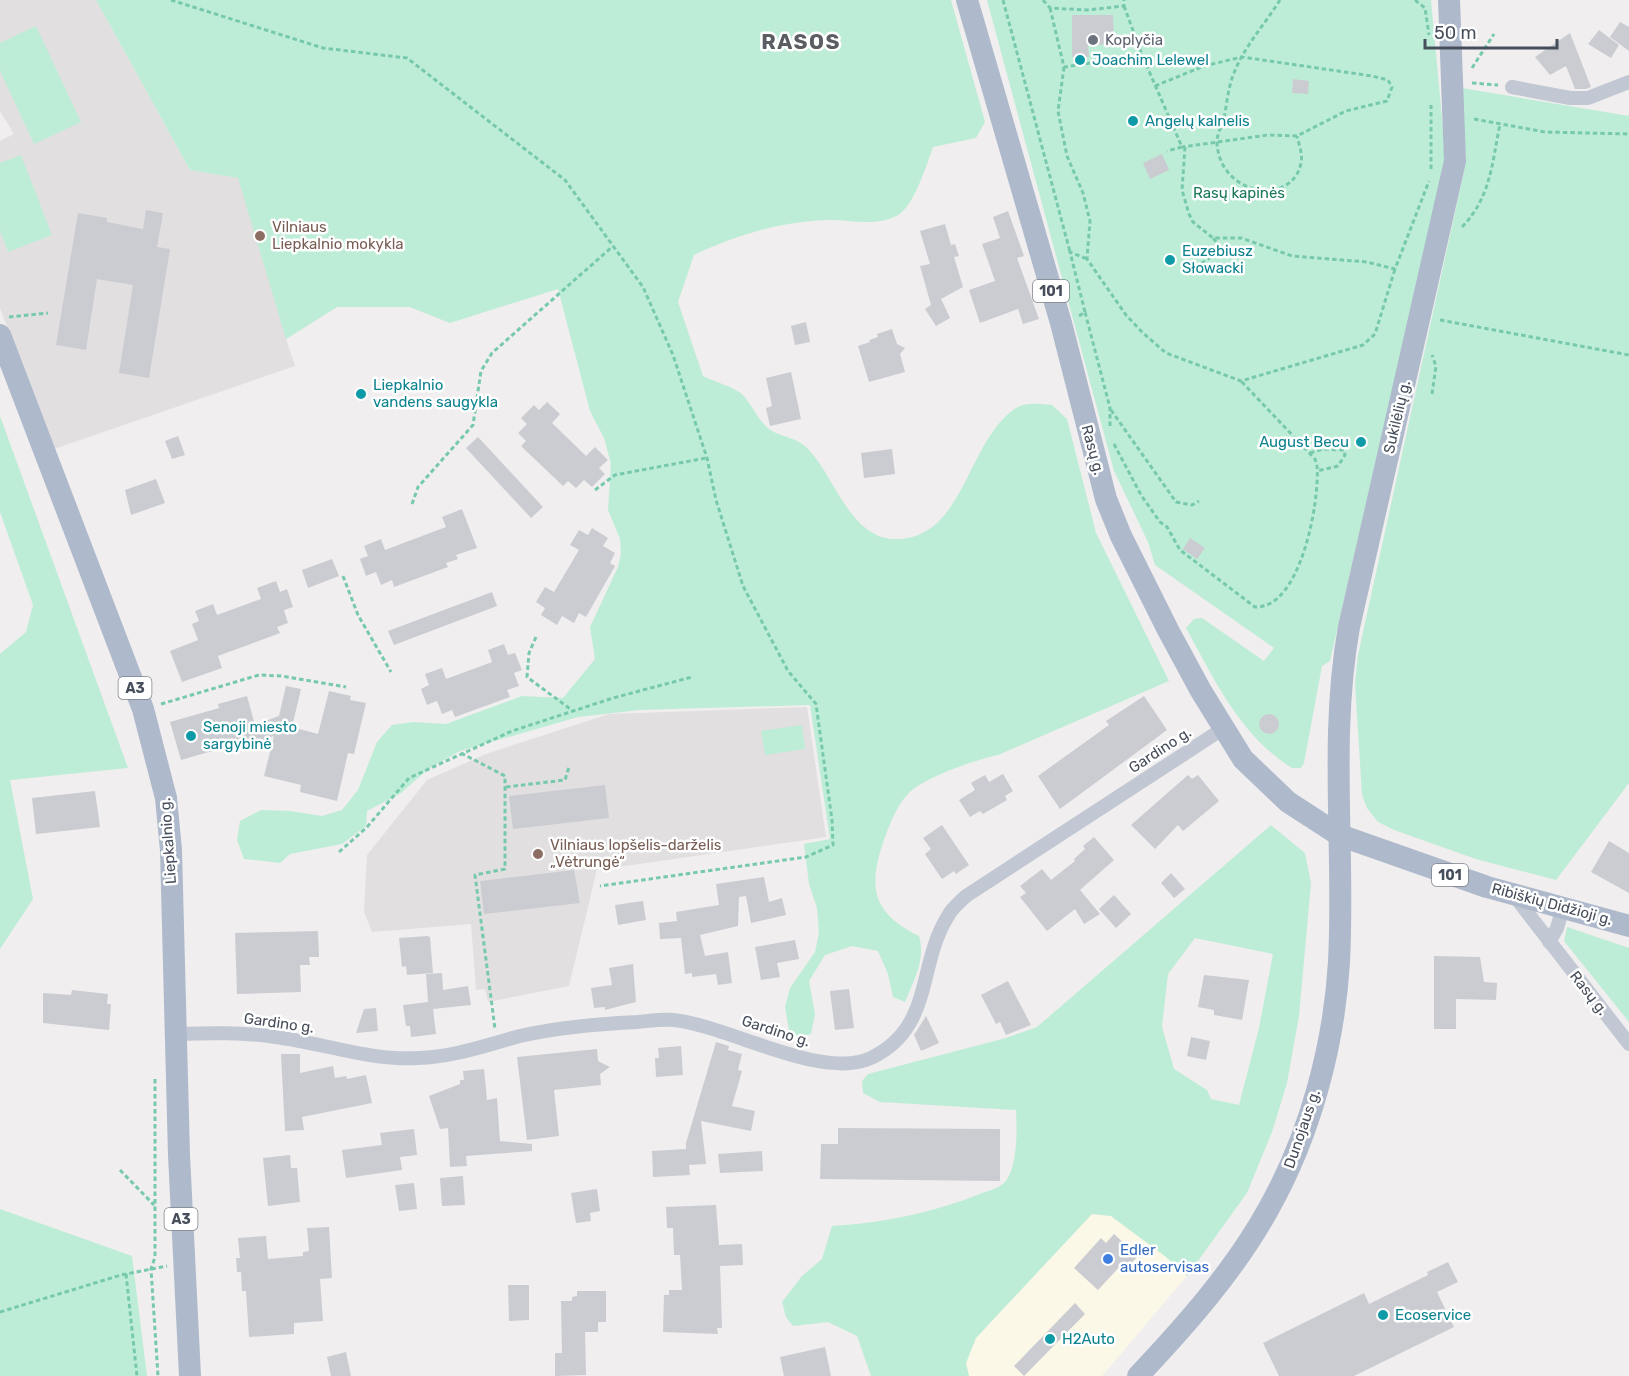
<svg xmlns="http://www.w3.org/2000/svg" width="1629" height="1376" font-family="Rubik,sans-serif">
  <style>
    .commercial { fill: #fbf8e7 }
    .education { fill: #e1dfe0 }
    .green { fill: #beedd7; fill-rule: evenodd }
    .building { fill: #cbccd2 }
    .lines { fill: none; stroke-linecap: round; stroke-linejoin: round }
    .path { stroke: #77c9ad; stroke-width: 3; stroke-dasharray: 4.5 3; stroke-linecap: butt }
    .minor { stroke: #c2c8d3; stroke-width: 14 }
    .primary { stroke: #aeb9cc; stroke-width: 22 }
    .worship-dot { fill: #6b7280; stroke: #fff; stroke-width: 2 }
    .culture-dot { fill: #0f9aa8; stroke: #fff; stroke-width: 2 }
    .education-dot { fill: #8d6e63; stroke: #fff; stroke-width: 2 }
    .shop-dot { fill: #3f7fe0; stroke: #fff; stroke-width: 2 }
    .labels { text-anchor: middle; stroke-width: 5; stroke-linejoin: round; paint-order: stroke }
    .shield { fill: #fff; stroke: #7e838c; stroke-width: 1.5 }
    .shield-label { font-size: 14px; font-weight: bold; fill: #474e5b }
    .worship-label { font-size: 15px; fill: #5b616d; stroke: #fff; text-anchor: start }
    .culture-label { font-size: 15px; fill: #0d838f; stroke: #fff; text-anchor: start }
    .park-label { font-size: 15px; fill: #1a7958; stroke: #fff }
    .education-label { font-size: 15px; fill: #785e54; stroke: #fff; text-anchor: start }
    .street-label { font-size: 15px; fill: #474e5b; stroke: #fff }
    .shop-label { font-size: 15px; fill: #366cbe; stroke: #fff; text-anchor: start }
    .district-label { font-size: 21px; font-weight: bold; letter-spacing: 1.5px; fill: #5b5d63; stroke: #fff }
  </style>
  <rect width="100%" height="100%" fill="#f0eeee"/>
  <polygon class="commercial" points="1092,1214 1111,1216 1166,1257 1187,1276 1102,1376 969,1376 965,1363 976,1338"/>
  <g class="education">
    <polygon points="0,0 96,0 190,170 238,177 450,323 410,307 337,307 286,339 295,366 54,449 0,308 0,141 14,134 0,111"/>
    <polygon points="807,707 826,837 618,867 598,865 569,986 488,1002 485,989 476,990 471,924 372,932 364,912 367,855 427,780 486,754 609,714"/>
  </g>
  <g class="green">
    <path d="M96,0H951L985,122L976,138L933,147C927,164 914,206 898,215C874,228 850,219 826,220C779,222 736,235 694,255L678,302L703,376C715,382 735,387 744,396C752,406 759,421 769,429C782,438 798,437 809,450C835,477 851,542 899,539C965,536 967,440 1016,408C1026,402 1041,404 1052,405L1067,419L1096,533L1169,681L998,755C977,759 923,778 909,793C898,803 890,823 885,837C868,885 870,912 919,936C926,959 914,980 905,1002L893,997L888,974L878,951L852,946L825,955L809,981L815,1014L811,1034L799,1037L789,1030L785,1007L790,988L815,952L819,933L817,908L809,884L804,844L830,839L810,705L639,710L578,717L460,751L428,769L401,793L367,811L366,826L342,844L290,854L280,863L244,859L237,840L240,821L261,810L290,811L322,816L342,810L358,790L377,742L392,725L413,722L446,724L522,696L563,698L595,659L590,627L618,567L621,553L620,539L608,510L611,464L604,438L590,411L558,289L450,323L410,307H337L286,339L238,178L190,170Z"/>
    <path d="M987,0H1431L1444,139V166L1330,661L1322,666L1304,763L1301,768H1292C1241,737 1214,679 1186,628L1194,619L1202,618L1264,661L1274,648L1155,565L1148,542L1114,471Z"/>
    <polygon points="36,26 81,122 34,144 0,71 0,43"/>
    <polygon points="1462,88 1629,116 1629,783 1556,880 1476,859 1394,830 1378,822 1367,808 1362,795 1355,683 1358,655 1466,162"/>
    <polygon points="21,155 52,235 8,252 0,231 0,163"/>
    <polygon points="0,416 128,768 10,780 33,899 0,949 0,654 26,632 33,605 0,512"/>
    <polygon points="802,725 805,749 765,755 761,731"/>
    <path d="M1271,825L1305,853L1311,883L1299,1016L1287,1083L1272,1132L1247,1193L1187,1276L1166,1257L1111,1216L1092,1214L976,1338L966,1363L969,1376H871L857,1336L828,1322L793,1326L786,1317L782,1302L802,1276L822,1259L832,1226C883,1223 932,1213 980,1194C987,1191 1000,1188 1005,1182C1018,1166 1017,1130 1016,1110L880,1102L863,1093L862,1081L868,1074L1006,1038L1037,1027ZM1195,938L1273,954L1259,1028L1239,1105L1211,1099L1207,1090L1174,1069L1162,1027L1168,974Z"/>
    <polygon points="1567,927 1629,948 1629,1022 1564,941"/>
    <polygon points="0,1209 132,1256 147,1376 0,1376"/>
  </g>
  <g class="building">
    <polygon points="1072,15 1113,15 1114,44 1088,45 1089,57 1072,57"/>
    <polygon points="1620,22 1629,27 1629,51 1610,37"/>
    <polygon points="1599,30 1619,45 1611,58 1588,44"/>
    <polygon points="1570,33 1591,87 1586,89 1575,89 1566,66 1550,75 1535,57"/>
    <polygon points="1293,79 1309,81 1308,94 1292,93"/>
    <polygon points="1162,154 1169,170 1150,179 1143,163"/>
    <polygon points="146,210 163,213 157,247 170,249 149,378 119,373 133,285 97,279 86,350 56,345 78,213 107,218 107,222 143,229"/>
    <polygon points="1008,211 1024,256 1017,258 1039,319 1023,324 1018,309 980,323 969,290 995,281 982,244 1000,238 993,217"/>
    <polygon points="945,224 951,245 955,244 959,256 954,257 963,287 941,299 950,318 936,326 925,309 934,303 931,305 920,266 930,264 920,231"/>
    <polygon points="806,322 810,342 795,345 791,326"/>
    <polygon points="892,329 897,344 905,348 900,354 905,372 869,382 858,346 870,342 869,340 878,337 877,334"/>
    <polygon points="791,372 801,419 770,426 766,408 772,406 766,378"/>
    <polygon points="547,402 560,414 552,423 586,456 595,447 608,460 599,468 605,474 592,487 584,480 576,488 568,481 563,486 521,446 526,441 518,433 527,424 521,418 534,405 539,410"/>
    <polygon points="178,436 185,455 172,459 165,441"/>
    <polygon points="478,437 543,507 531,518 466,448"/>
    <polygon points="892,449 895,474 864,478 861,453"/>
    <polygon points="156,479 165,503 131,515 125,490"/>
    <polygon points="462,509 477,548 456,555 458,559 446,563 448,567 394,587 392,580 381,585 376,572 366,576 360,559 368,556 364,546 381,539 385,550 430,533 446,527 442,517"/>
    <polygon points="592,528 608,538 603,546 615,553 610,563 615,566 586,617 579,613 574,623 562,616 557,625 541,615 545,608 536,602 545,587 554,592 579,550 570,545 579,530 588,535"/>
    <polygon points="1190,538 1205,548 1197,559 1183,549"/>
    <polygon points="332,559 339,576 308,588 302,570"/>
    <polygon points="276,581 280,592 287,589 293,607 284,610 288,623 277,627 280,633 218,656 222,668 182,682 170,651 198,640 192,624 199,621 195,611 213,604 217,615 261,599 257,588"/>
    <polygon points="492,592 497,606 394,645 388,631"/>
    <polygon points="504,644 508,655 515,653 522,670 514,673 519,686 507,690 510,697 455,717 452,710 442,714 437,701 427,705 421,689 429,685 425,674 442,668 446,679 492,662 488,650"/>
    <polygon points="286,686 301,689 292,727 318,734 329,691 351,696 350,700 366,703 354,754 348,753 337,801 300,792 301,785 264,776 274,736 235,750 233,745 181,760 170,722 219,708 218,704 247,696 255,725 279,716"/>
    <polygon points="1144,696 1167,730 1060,809 1038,776 1109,725 1106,721"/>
    <circle cx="1269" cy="724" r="10"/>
    <polygon points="1003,774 1013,791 1005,796 1007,800 983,814 980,811 970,817 959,800 975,790 971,783 985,775 989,782"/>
    <polygon points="1188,775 1192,779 1198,775 1219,801 1183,831 1178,825 1155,849 1131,825"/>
    <polygon points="605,785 609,818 513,829 509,796"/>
    <polygon points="95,791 100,827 36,834 32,798"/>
    <polygon points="942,825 969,865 956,874 954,871 942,879 925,854 931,849 923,838"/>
    <polygon points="1094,837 1114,860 1080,890 1100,914 1084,924 1075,909 1047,931 1020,897 1026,893 1020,886 1042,869 1051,880 1075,861 1074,859 1085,849 1083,846"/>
    <polygon points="1609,841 1629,853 1629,893 1591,872"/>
    <polygon points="574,870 580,903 484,914 480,881"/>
    <polygon points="1171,873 1185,889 1174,898 1161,883"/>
    <polygon points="764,877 769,902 782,898 786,915 751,923 746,896 739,897 738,926 700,935 705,956 728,952 732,983 718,985 716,974 692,977 692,973 685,974 681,938 660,939 659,923 677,921 676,912 719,905 716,884"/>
    <polygon points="1114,895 1131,914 1116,928 1099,909"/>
    <polygon points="643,901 646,920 618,925 615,905"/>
    <polygon points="318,931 319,957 309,957 310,965 300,965 301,992 237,994 235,933"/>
    <polygon points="427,936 430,937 433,973 407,975 406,966 402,967 399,938"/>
    <polygon points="795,940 799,959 777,963 780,977 761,980 755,947"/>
    <polygon points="1434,956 1480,957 1484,982 1497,983 1496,1000 1456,999 1456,1029 1434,1029"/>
    <polygon points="633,964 636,1002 605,1010 605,1007 594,1008 591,988 612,985 609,968"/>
    <polygon points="442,973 443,990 468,986 471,1005 433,1009 436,1034 411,1037 410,1026 406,1026 403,1005 428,1002 426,974"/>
    <polygon points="1204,975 1249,980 1242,1020 1214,1015 1214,1010 1198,1007"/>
    <polygon points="1008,981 1031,1025 1006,1035 1000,1022 996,1024 981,995"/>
    <polygon points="849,989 854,1028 835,1030 830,991"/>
    <polygon points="72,990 108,994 107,1004 111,1004 109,1030 43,1023 43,993 71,995"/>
    <polygon points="376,1008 378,1031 356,1033 364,1009"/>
    <polygon points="926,1016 939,1043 921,1051 914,1035"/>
    <polygon points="1191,1037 1210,1041 1206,1060 1187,1056"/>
    <polygon points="716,1042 729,1046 728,1050 742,1054 738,1070 742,1071 732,1106 755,1111 751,1131 701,1121 706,1164 689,1165 690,1175 653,1177 652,1151 686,1149 686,1143"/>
    <polygon points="681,1046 683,1075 656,1077 655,1058 659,1058 658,1048"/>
    <polygon points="597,1049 598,1061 610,1067 600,1074 601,1085 554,1090 559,1136 527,1140 517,1057"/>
    <polygon points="281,1054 300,1054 300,1073 333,1066 335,1078 346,1076 347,1079 366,1075 372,1103 302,1117 304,1130 285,1131"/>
    <polygon points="484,1069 487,1100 497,1098 500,1141 532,1144 532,1151 466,1156 467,1166 450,1167 448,1128 440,1129 429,1096 460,1084 460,1080 464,1080 463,1071"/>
    <polygon points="838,1128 1000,1129 1000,1181 820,1179 821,1144 838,1144"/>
    <polygon points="414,1129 417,1155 400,1157 402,1170 346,1178 342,1150 382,1145 380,1133"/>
    <polygon points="762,1151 763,1171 720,1173 718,1154"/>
    <polygon points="290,1155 291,1168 297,1168 300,1202 268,1206 263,1158"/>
    <polygon points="463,1176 465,1205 442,1206 440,1178"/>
    <polygon points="414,1183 417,1209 399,1211 395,1185"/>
    <polygon points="597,1189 600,1211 590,1213 591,1221 576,1223 571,1193"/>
    <polygon points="716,1205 719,1245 742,1244 743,1265 720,1266 722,1328 717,1328 718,1334 663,1332 664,1295 669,1295 669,1290 682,1290 680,1255 674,1255 673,1228 667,1228 666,1207"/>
    <polygon points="329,1227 332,1278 320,1279 323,1321 294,1323 294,1334 249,1337 246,1291 242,1291 241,1272 237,1272 236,1258 240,1258 238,1238 266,1236 268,1259 303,1256 303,1252 309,1251 307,1228"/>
    <polygon points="1114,1234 1138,1256 1128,1267 1123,1263 1098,1290 1074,1268 1101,1238 1106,1243"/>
    <polygon points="1448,1262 1458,1282 1437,1292 1454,1327 1354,1376 1279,1376 1263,1343 1364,1293 1369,1304 1428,1275 1427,1272"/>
    <polygon points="508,1285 529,1285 529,1320 509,1321"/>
    <polygon points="577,1291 606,1291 606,1322 598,1322 598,1332 585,1332 586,1375 555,1376 555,1353 562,1353 561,1301 572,1301 572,1297 577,1296"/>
    <polygon points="1075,1303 1085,1314 1024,1376 1014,1366"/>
    <polygon points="825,1347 831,1376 784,1376 780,1357"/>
    <polygon points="346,1352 351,1376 331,1376 327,1357"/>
  </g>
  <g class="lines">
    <g class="path">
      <polyline points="171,0 323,48 407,58 565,180 643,287 673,355 707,458 716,500 743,586 788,671 816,704 832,820 833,845 806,857 600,886"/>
      <polyline points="1003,0 1070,252"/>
      <polyline points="1043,0 1050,8 1087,10 1124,6 1124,0"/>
      <path d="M1280,0C1265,24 1244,47 1234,73C1228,87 1227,104 1224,118C1222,126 1216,136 1217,144C1221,197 1293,206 1301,163C1303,154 1299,145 1297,136"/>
      <polyline points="1415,0 1425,8 1429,35"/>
      <polyline points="1124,6 1142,55"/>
      <polyline points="1050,8 1064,67 1142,55 1182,147 1167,151"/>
      <polyline points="1064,67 1058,111 1067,156 1083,193 1090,221 1087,259 1126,315 1143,333 1166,353 1241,381 1363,345 1375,334 1395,269"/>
      <polyline points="1472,68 1494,34"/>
      <polyline points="1472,83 1498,85"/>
      <polyline points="1155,86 1204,66 1242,57 1372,76 1388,80 1392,87 1387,101 1346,111 1297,136 1268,135 1182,147"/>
      <polyline points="1474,119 1545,132 1629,134"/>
      <polyline points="1185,147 1182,190 1189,214 1193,222 1213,238 1241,238 1292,256 1367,262 1395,269 1429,181"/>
      <polyline points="1431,169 1431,105"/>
      <path d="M1462,227C1491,197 1492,163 1500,124"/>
      <polyline points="1189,272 1215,254 1218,244 1213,238"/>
      <polyline points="1085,312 1070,252 1087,259"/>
      <polyline points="1079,316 1085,312 1110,408 1110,429"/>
      <polyline points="9,317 48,313"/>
      <polyline points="1440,320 1629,355"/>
      <polyline points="1432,394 1436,366 1432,355"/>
      <polyline points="1111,410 1176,502 1192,505 1199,501"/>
      <path d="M1114,444L1141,495L1160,522L1167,527L1180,550L1255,607C1301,609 1320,500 1317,466L1315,459L1241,381"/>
      <polyline points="1310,453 1323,449 1344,450 1345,455 1338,466 1317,471"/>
      <polyline points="595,490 615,475 706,458"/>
      <polyline points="412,504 418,487 473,425 481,371 492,353 613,246"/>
      <polyline points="343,576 358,615 391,672"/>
      <polyline points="536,637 529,653 527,677 573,711"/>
      <polyline points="161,704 259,675 282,676 346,687"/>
      <polyline points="461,753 505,776 505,869 475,875 495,1029"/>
      <polyline points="506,787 565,780 569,767"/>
      <polyline points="339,852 367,827 409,778 512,731 613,698 692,677"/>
      <polyline points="155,1079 155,1257 151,1269 158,1376"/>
      <polyline points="120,1170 154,1205"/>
      <polyline points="126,1274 137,1376"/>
      <polyline points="0,1312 121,1275 167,1266"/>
    </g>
    <g class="minor">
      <polyline points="1512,87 1570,98 1588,98 1629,82"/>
      <polyline points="1513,894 1629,1044"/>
      <polyline points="1549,942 1557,928 1563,907"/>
      <path d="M175,1034C209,1033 242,1032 275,1037C323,1043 370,1061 418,1058C454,1057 486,1045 520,1036C559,1027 597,1024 637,1022C649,1021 661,1019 673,1020C727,1025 822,1081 871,1058C934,1028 917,965 948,916C952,908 960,902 966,896L1224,728"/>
    </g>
    <g class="primary">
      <polyline points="967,0 1061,323 1106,499 1121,536 1168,630 1201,691 1243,759 1288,802 1339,835 1487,887 1629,926"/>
      <polyline points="0,335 143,709 166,798 171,850 179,1155 190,1376"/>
      <path d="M1138,1376C1186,1325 1235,1270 1269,1208C1310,1135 1334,1046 1339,962C1345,850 1329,738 1349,627L1455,161L1449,0"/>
    </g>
  </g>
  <circle class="worship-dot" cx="1093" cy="40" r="6"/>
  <g class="culture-dot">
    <circle cx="1080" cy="60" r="6"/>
    <circle cx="1133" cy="121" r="6"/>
    <circle cx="1170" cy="260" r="6"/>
    <circle cx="361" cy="394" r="6"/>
    <circle cx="1361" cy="442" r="6"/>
    <circle cx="191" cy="736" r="6"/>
    <circle cx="1383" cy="1315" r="6"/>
    <circle cx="1050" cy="1339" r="6"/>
  </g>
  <g class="education-dot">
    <circle cx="260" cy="236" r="6"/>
    <circle cx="538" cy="854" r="6"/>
  </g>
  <circle class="shop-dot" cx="1108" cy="1259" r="6"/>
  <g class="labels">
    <g class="shield">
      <rect x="1033" y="280" width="36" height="22" rx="4.5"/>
      <rect x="118.5" y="677" width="33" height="22" rx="4.5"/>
      <rect x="1432" y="864" width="36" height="22" rx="4.5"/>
      <rect x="164.5" y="1208" width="33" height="22" rx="4.5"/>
    </g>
    <g class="shield-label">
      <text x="1051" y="296">101</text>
      <text x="135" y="693">A3</text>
      <text x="1450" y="880">101</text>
      <text x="181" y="1224">A3</text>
    </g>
    <g class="worship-label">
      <text x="1105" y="45">Koplyčia</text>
    </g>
    <g class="culture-label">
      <text x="1092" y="65">Joachim Lelewel</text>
      <text x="1145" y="126">Angelų kalnelis</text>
      <text x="1182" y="256">Euzebiusz<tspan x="1182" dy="17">Słowacki</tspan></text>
      <text x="373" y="390">Liepkalnio<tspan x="373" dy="17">vandens saugykla</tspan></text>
      <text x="1349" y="447" text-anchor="end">August Becu</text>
      <text x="203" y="732">Senoji miesto<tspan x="203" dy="17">sargybinė</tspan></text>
      <text x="1395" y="1320">Ecoservice</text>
      <text x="1062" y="1344">H2Auto</text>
    </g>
    <g class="park-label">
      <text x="1239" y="198">Rasų kapinės</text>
    </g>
    <g class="education-label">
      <text x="272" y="232">Vilniaus<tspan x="272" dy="17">Liepkalnio mokykla</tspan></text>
      <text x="550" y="850">Vilniaus lopšelis-darželis<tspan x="550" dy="17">„Vėtrungė“</tspan></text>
    </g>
    <g class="street-label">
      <text transform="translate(1397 417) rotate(-77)" y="5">Sukilėlių g.</text>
      <text transform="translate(1093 450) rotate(75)" y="5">Rasų g.</text>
      <text transform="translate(1160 750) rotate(-33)" y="5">Gardino g.</text>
      <text transform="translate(168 841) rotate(-94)" y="5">Liepkalnio g.</text>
      <text transform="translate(1552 904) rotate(15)" y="5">Ribiškių Didžioji g.</text>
      <text transform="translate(1589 993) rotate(52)" y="5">Rasų g.</text>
      <text transform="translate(279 1023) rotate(8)" y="5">Gardino g.</text>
      <text transform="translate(776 1031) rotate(18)" y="5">Gardino g.</text>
      <text transform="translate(1302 1129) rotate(-71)" y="5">Dunojaus g.</text>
    </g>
    <g class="shop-label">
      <text x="1120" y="1255">Edler<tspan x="1120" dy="17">autoservisas</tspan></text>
    </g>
    <g class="district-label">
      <text x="801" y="49">RASOS</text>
    </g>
  </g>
  <path d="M1425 39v9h132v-9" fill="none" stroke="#474e5b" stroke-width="3"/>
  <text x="1434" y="39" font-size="18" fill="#474e5b" stroke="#ffffff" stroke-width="4.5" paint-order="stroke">50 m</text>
</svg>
